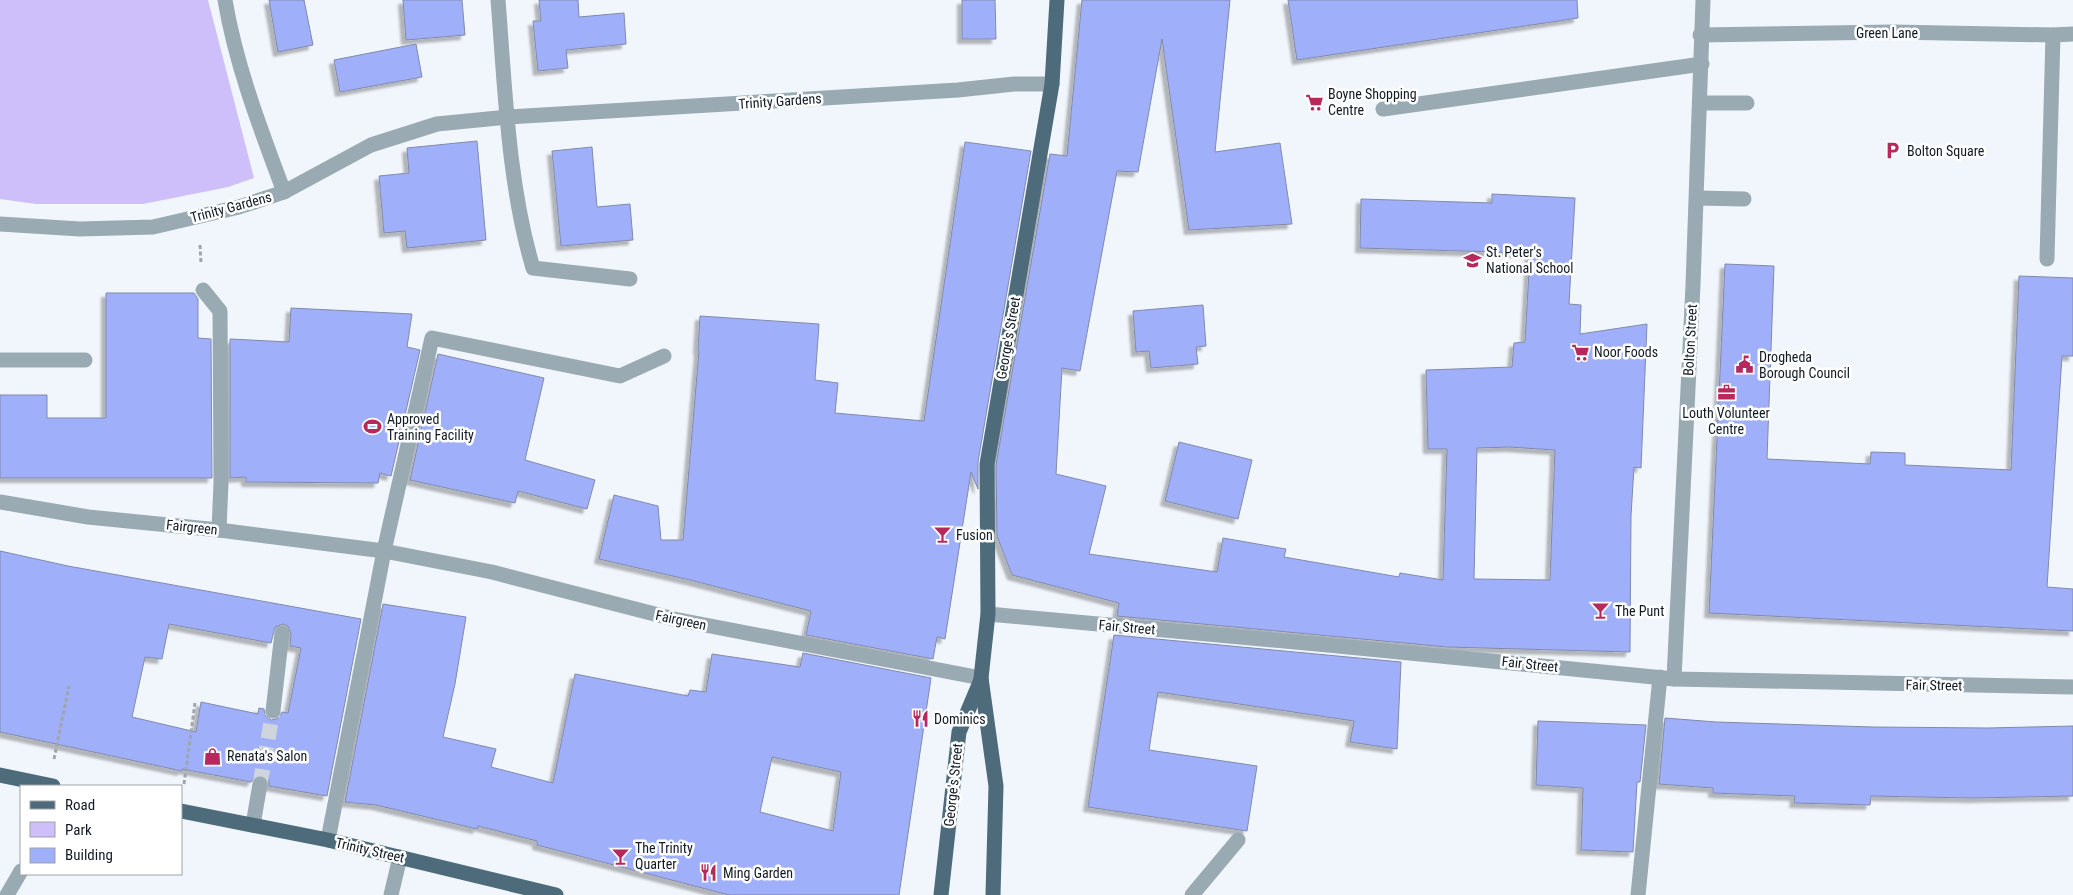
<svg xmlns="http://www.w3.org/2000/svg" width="2073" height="895" font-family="'Roboto Condensed',sans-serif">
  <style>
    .green { fill: #cebef9 }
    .building { fill: #a0aff9; stroke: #8189aa; fill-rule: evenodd; filter: url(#shadow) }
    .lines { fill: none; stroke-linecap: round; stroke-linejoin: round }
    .minor-tunnel { stroke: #cfd5dc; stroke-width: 15; stroke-dasharray: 15 8; stroke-linecap: butt }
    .path { stroke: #9fa5ad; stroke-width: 3; stroke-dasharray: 4 2.5; stroke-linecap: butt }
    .minor { stroke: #99aab2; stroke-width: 15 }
    .major { stroke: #4d6b7a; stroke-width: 15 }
    .labels { text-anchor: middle; stroke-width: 5; stroke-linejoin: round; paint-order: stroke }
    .street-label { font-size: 14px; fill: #101924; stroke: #fff }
    .poi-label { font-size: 14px; fill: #101924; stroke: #fff; text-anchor: start }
  </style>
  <defs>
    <filter id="shadow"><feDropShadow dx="-4.5" dy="4.5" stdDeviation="1" flood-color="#0004"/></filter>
  </defs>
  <rect width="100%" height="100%" fill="#f1f6fc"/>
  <polygon class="green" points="0,0 208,0 254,178 228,187 143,204 36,204 0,199"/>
  <g class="building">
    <polygon points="269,0 304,0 313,45 278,52"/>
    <polygon points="403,0 462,0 465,35 406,40"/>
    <polygon points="539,0 578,0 579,17 624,13 626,44 566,50 568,68 538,71 533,21 541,21"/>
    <polygon points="962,0 995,0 996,39 962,39"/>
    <path d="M1082,0H1230L1215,152L1280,143L1292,224L1189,230L1162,39L1138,172L1117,171L1080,371L1062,368L1056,474L1106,486L1089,554L1217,572L1223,538L1286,549L1284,557L1399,577L1400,573L1443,580L1447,449H1428L1426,370L1512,367L1514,343L1525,342L1530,253L1360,248L1361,199L1492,203V194L1575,198L1569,304L1581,305L1580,334L1647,324L1641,468L1634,467L1631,516L1630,652L1447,647L1117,616L1119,603L1012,575L997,536L996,465L1050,154L1067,156ZM1509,447L1555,450L1550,580L1474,579L1477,448Z"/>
    <polygon points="1288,0 1577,0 1578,18 1297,60"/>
    <polygon points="416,44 422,77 340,92 334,60"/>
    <polygon points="477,141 486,240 407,248 405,231 384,233 379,176 409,173 407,148"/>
    <polygon points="965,142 1031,151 978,462 978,489 971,472 945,639 937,637 933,659 806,635 811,611 690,580 599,559 614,495 658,506 661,540 683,540 699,351 698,350 700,316 819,324 815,380 838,383 835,413 924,421"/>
    <polygon points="592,147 597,207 630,204 633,240 561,246 552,151"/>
    <polygon points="1725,264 1774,266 1767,459 1870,464 1871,452 1905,453 1905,465 2011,470 2019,276 2073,278 2073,356 2062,356 2047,587 2073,589 2073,631 1709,613"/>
    <polygon points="106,293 194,293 198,299 198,338 211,339 212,478 0,478 0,395 47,395 47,418 106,418"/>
    <polygon points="1203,305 1206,346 1196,347 1198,364 1151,368 1149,351 1136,352 1133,311"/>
    <polygon points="291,308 412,314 407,347 420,350 391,476 380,473 378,483 246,482 246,477 230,478 230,339 289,342"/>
    <polygon points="438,354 544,378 525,460 595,480 587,509 518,491 515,503 410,480"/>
    <polygon points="1179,442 1252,460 1238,519 1165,501"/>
    <path d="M0,551L68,566L361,619L327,796L269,786V780L262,775H256L251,782L182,769V771L0,732ZM169,624L271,643L275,627L283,624L288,626L291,634L290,646L301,648L288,713L282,712L277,719L271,720L265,715L264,709L259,708L258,714L201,702L196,732L132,717L145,657L162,659Z"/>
    <path d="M383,604L466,617L455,684L443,737L496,749L491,767L553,783L575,674L688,696L690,690L706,692L712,654L800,667L803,653L931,678L899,895H729L537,845V841L478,826L477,829L376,805L345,802ZM772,757L841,772L833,831L760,812Z"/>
    <polygon points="1114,635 1401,662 1397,749 1350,742 1354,721 1158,692 1149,750 1257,766 1247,831 1088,807"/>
    <polygon points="1665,718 1716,722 1873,727 1988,728 2073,726 2073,796 1972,798 1871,796 1870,805 1834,804 1794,803 1795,796 1713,793 1713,788 1659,784"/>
    <polygon points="1538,721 1646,725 1640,782 1637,782 1633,852 1581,850 1583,788 1536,785"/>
  </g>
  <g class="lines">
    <polyline class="minor-tunnel" points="260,784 273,711"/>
    <g class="path">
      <polyline points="200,245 201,263"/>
      <polyline points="54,759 69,686"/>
      <polyline points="184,784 195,703"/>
    </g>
    <g class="minor">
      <path d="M225,0C236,66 261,130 284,192"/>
      <path d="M498,0C505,88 508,184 533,268L630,279"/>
      <polyline points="1700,35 1893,32 2053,35 2073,34"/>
      <polyline points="1700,103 1747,103"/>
      <polyline points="1383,109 1702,64"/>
      <polyline points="1697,198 1744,199"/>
      <polyline points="0,224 80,229 153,227 239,207 284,192 371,145 437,124 508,117 958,90 1014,84 1052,84"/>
      <polyline points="2047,259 2053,35"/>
      <polyline points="203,290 220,311 221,483 219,530"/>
      <polyline points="0,360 85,360"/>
      <polyline points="0,502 88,517 219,530 384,551 492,572 674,619 981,678"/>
      <polyline points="988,614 1328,645 1674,679 2073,687"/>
      <polyline points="1674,679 1693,285 1703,0"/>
      <polyline points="273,711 282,633"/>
      <polyline points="253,825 260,784"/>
      <polyline points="328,840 384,551 432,338 620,376 664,356"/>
      <polyline points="7,895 21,871"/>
      <polyline points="391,895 400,857"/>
      <polyline points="1192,895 1238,840"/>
      <polyline points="1638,895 1660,677"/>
    </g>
    <g class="major">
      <polyline points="0,775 53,786"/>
      <polyline points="181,811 328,840 556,895"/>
      <polyline points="941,895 959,732 981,680"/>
      <polyline points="993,895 996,786 981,678 988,614 987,464 1052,84 1057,0"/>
    </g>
  </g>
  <defs>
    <symbol id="supermarket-bare" viewBox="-9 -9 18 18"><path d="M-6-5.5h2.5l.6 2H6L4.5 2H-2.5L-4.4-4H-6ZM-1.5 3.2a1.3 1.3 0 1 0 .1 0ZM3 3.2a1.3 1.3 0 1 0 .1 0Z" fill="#b7295d" stroke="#fff" stroke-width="2.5" paint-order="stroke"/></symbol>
    <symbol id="parking-bare" viewBox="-9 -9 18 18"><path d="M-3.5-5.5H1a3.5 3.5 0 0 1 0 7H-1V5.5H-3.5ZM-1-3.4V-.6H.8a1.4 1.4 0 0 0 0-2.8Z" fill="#b7295d" stroke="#fff" stroke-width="2.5" paint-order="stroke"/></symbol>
    <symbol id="school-bare" viewBox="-9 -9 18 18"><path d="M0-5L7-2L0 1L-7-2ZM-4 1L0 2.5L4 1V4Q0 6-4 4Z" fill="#b7295d" stroke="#fff" stroke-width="2.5" paint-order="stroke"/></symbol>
    <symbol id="civic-bare" viewBox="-9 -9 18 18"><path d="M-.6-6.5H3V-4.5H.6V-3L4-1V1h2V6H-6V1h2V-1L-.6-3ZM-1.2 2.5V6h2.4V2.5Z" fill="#b7295d" stroke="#fff" stroke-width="2.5" paint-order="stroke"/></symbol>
    <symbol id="office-bare" viewBox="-9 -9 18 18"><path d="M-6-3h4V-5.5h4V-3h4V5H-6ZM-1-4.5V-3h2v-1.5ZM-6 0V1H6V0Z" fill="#b7295d" stroke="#fff" stroke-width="2.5" paint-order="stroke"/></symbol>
    <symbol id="stadium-bare" viewBox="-9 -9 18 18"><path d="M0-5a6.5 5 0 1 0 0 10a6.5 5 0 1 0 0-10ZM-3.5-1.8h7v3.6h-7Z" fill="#b7295d" stroke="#fff" stroke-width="2.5" paint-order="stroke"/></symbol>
    <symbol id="bar-bare" viewBox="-9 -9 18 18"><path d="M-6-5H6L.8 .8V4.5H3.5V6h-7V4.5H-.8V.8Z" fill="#b7295d" stroke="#fff" stroke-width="2.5" paint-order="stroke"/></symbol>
    <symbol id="restaurant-bare" viewBox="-9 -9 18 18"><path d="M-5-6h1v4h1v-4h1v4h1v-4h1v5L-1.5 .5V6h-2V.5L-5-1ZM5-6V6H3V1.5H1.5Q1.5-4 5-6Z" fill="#b7295d" stroke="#fff" stroke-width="2.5" paint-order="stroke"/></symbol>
    <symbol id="shop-bare" viewBox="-9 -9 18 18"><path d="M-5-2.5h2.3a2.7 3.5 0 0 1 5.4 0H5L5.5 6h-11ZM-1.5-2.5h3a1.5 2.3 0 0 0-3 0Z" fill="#b7295d" stroke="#fff" stroke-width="2.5" paint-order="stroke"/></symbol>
  </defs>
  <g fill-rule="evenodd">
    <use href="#supermarket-bare" x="1302" y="90" width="25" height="25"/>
    <use href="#parking-bare" x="1880" y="138" width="25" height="25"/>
    <use href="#school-bare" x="1460" y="248" width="25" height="25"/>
    <use href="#supermarket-bare" x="1568" y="340" width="25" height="25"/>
    <use href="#civic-bare" x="1732" y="352" width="25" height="25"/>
    <use href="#office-bare" x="1714" y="380" width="25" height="25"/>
    <use href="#stadium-bare" x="360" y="414" width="25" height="25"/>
    <use href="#bar-bare" x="930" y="522" width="25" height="25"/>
    <use href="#bar-bare" x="1588" y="598" width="25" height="25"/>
    <use href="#restaurant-bare" x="908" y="706" width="25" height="25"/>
    <use href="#shop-bare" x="200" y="744" width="25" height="25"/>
    <use href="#bar-bare" x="608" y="844" width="25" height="25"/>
    <use href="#restaurant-bare" x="696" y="860" width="25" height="25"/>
  </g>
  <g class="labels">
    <g class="street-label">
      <text x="1887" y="38">Green Lane</text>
      <text transform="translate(780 101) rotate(-4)" y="5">Trinity Gardens</text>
      <text transform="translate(231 207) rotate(-15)" y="5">Trinity Gardens</text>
      <text transform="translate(1008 338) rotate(-80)" y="5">George's Street</text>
      <text transform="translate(1690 340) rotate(-87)" y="5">Bolton Street</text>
      <text transform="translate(192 527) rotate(6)" y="5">Fairgreen</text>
      <text transform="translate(681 620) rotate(12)" y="5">Fairgreen</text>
      <text transform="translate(1127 627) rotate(5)" y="5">Fair Street</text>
      <text transform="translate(1530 664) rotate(6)" y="5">Fair Street</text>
      <text transform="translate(1934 685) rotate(1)" y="5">Fair Street</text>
      <text transform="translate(953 785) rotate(-84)" y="5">George's Street</text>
      <text transform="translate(370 850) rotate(13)" y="5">Trinity Street</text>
    </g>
    <g class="poi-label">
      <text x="1328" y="99">Boyne Shopping<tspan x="1328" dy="16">Centre</tspan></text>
      <text x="1907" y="156">Bolton Square</text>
      <text x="1486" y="257">St. Peter's<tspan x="1486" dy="16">National School</tspan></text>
      <text x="1594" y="357">Noor Foods</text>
      <text x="1759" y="362">Drogheda<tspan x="1759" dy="16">Borough Council</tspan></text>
      <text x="1726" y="418" text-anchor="middle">Louth Volunteer<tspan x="1726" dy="16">Centre</tspan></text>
      <text x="387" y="424">Approved<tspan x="387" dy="16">Training Facility</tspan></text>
      <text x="956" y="540">Fusion</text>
      <text x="1615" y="616">The Punt</text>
      <text x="934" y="724">Dominics</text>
      <text x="227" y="761">Renata's Salon</text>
      <text x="635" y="853">The Trinity<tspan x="635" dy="16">Quarter</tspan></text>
      <text x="723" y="878">Ming Garden</text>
    </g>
  </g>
  <rect x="20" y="785" width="162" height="90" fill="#ffffff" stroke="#9fa3a7"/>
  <rect x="30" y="801" width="25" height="8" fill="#4d6b7a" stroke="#9fa3a7"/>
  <text x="65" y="810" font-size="15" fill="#101924">Road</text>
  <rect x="30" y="822" width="25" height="15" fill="#cebef9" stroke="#9fa3a7"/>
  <text x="65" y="835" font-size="15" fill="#101924">Park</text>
  <rect x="30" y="848" width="25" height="15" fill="#a0aff9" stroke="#9fa3a7"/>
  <text x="65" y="860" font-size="15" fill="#101924">Building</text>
</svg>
